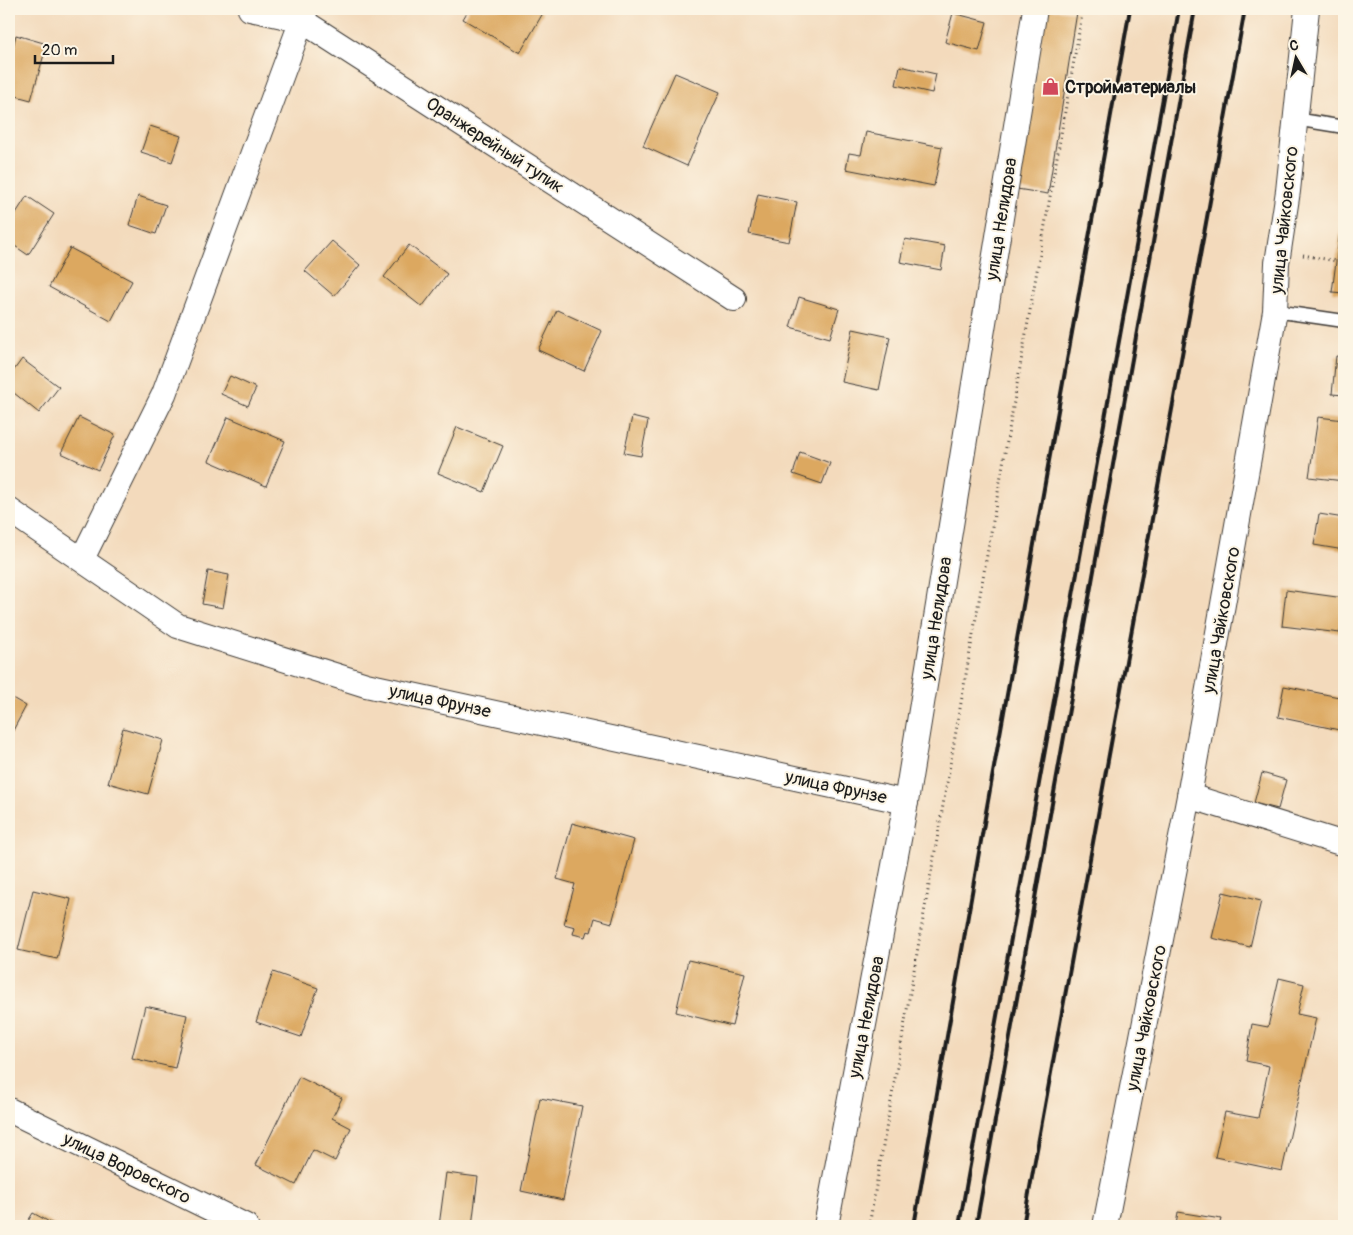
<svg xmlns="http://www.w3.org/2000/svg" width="1353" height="1235" font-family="Pangolin,sans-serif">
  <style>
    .building { fill: #dca861 }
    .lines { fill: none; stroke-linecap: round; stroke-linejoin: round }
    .service-casing { stroke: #3c3834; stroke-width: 15 }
    .minor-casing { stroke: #3c3834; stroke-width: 26 }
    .path { stroke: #3c3834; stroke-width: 3; stroke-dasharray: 1 4; stroke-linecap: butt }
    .service { stroke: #fff; stroke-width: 12 }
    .minor { stroke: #fff; stroke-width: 24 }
    .rail { stroke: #1c1c1c; stroke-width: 4 }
    .labels { text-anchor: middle; stroke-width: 4; stroke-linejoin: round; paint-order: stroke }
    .poi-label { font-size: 18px; font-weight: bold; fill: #1c1c1c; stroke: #fcf5e5; text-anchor: start }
    .street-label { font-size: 18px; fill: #1c1c1c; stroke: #fcf5e5 }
  </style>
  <rect width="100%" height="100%" fill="#fcf5e5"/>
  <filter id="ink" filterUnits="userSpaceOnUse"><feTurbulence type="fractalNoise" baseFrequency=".02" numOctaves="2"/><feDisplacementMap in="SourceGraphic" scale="10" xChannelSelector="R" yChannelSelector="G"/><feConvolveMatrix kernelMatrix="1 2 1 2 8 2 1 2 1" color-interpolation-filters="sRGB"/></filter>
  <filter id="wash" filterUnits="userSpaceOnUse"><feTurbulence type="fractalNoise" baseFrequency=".0096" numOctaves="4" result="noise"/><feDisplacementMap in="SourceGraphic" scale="20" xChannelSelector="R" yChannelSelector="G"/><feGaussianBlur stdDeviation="1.12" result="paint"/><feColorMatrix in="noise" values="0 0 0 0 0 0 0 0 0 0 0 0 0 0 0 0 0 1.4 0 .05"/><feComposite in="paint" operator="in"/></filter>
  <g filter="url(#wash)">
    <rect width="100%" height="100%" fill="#f3dabc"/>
    <g id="blocks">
      <g class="building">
        <polygon points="469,9 535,9 543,13 520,53 463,19"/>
        <polygon points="1046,9 1077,12 1048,194 1017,189"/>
        <polygon points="953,13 987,22 979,51 945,42"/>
        <polygon points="16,35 47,44 31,100 9,94 9,63"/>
        <polygon points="900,66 936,74 932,93 896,85"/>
        <polygon points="675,73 720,92 687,166 643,146"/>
        <polygon points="150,126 181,136 172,162 141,152"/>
        <polygon points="866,132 942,147 934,186 846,169 849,153 861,155"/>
        <polygon points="758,194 797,202 789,242 749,234"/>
        <polygon points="27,196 54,214 28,255 9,242 9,224"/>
        <polygon points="138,196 166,205 156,234 129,225"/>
        <polygon points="1343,209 1344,209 1344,293 1332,292"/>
        <polygon points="905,239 945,246 941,270 900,262"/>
        <polygon points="332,241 360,265 334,296 305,271"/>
        <polygon points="409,245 447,274 422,307 384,277"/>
        <polygon points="70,248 132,281 111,321 49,287"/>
        <polygon points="799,297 839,309 830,338 790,327"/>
        <polygon points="557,310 602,331 584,371 538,350"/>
        <polygon points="853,329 890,337 879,390 842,382"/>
        <polygon points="1336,356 1344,357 1344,395 1332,394"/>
        <polygon points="22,359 59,387 39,413 9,389 9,377"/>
        <polygon points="230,376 256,388 248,406 221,394"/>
        <polygon points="79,417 115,435 98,470 61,453"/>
        <polygon points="228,417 285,441 266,486 209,461"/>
        <polygon points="632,417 648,421 641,456 624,453"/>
        <polygon points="1318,417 1344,420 1344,481 1309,477"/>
        <polygon points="457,427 503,446 484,492 438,473"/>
        <polygon points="800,452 830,463 822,484 793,474"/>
        <polygon points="1319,514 1344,518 1344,550 1314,545"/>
        <polygon points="208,571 229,575 223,608 202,604"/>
        <polygon points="1286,590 1344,598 1340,633 1282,626"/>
        <polygon points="1284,686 1344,698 1344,731 1278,717"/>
        <polygon points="9,696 26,706 9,738"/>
        <polygon points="123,728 163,740 148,794 108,783"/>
        <polygon points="1262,773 1286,780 1278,809 1254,803"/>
        <polygon points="572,823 634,840 612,923 595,918 591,932 587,931 585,937 573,934 575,927 564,924 575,884 557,879"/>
        <polygon points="33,890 71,899 57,959 18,950"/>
        <polygon points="1223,892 1261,901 1250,947 1212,938"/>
        <polygon points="688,960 745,973 732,1026 676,1012"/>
        <polygon points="273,972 318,988 301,1037 256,1022"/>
        <polygon points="1279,978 1304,984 1297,1014 1316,1018 1282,1171 1215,1157 1225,1112 1258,1118 1269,1066 1246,1061 1252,1024 1268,1027"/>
        <polygon points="145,1006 187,1015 175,1068 132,1058"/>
        <polygon points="299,1077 342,1098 332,1118 351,1128 335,1161 313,1150 296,1185 256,1165"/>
        <polygon points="540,1098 582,1106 563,1200 521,1191"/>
        <polygon points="446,1173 478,1177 472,1226 439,1226"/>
        <polygon points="1178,1212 1221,1219 1219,1226 1176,1226"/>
        <polygon points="33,1213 55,1225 54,1226 25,1226"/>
      </g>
    </g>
  </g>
  <g filter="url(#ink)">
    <use href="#blocks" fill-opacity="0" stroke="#3c3834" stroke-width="1"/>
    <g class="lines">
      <defs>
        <g id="service">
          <polyline points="1295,119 1344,127"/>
          <polyline points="1275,311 1344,321"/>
        </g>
        <g id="minor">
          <polyline points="250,9 301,20 734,299"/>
          <polyline points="9,510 178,626 366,685 906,802"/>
          <polyline points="82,559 164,394 306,9"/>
          <polyline points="1189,796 1344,844"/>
          <polyline points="9,1110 246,1226"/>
          <polyline points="826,1226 906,802 1035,9"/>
          <polyline points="1105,1226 1189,796 1275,311 1277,263 1288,191 1307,9"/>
        </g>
      </defs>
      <use href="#service" class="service-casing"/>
      <use href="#minor" class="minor-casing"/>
      <g class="path">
        <polyline points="1303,255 1336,261"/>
        <polyline points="869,1226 1083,9"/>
      </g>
      <use href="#service" class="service"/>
      <use href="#minor" class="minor"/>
      <g class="rail">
        <polyline points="914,1226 986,812 1130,9"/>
        <polyline points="959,1226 1179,9"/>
        <polyline points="976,1226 1195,9"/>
        <polyline points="1023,1226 1245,9"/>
      </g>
    </g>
  </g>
  <defs>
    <symbol id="shop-bare" viewBox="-9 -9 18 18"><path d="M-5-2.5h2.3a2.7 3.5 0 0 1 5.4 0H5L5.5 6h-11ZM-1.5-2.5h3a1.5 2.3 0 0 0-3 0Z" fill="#d1495b" stroke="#fcf5e5" stroke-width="2.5" paint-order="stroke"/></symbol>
  </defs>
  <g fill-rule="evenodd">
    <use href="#shop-bare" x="1038" y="74" width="25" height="25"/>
  </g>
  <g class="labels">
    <g class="poi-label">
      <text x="1065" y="93">Стройматериалы</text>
    </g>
    <g class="street-label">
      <text transform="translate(495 145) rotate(33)" y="6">Оранжерейный тупик</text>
      <text transform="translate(1001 219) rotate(-81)" y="6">улица Нелидова</text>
      <text transform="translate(1284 220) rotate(-84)" y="6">улица Чайковского</text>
      <text transform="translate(936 618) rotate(-81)" y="6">улица Нелидова</text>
      <text transform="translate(1221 620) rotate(-80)" y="6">улица Чайковского</text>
      <text transform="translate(440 701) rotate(12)" y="6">улица Фрунзе</text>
      <text transform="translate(836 787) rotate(12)" y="6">улица Фрунзе</text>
      <text transform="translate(866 1017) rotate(-79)" y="6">улица Нелидова</text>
      <text transform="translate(1146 1018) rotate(-79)" y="6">улица Чайковского</text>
      <text transform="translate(127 1168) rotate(26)" y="6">улица Воровского</text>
    </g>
  </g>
  <rect width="1353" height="1235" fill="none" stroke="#fcf5e5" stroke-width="30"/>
  <g transform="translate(1296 58) rotate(351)" stroke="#fcf5e5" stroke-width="4" paint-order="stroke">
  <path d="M0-4L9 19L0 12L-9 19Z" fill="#1c1c1c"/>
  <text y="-8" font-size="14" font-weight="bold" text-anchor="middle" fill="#1c1c1c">С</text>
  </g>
  <path d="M35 55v8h78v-8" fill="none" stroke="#1c1c1c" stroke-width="2.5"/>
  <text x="42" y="55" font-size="15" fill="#1c1c1c" stroke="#fcf5e5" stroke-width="4" paint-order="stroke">20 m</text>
</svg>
